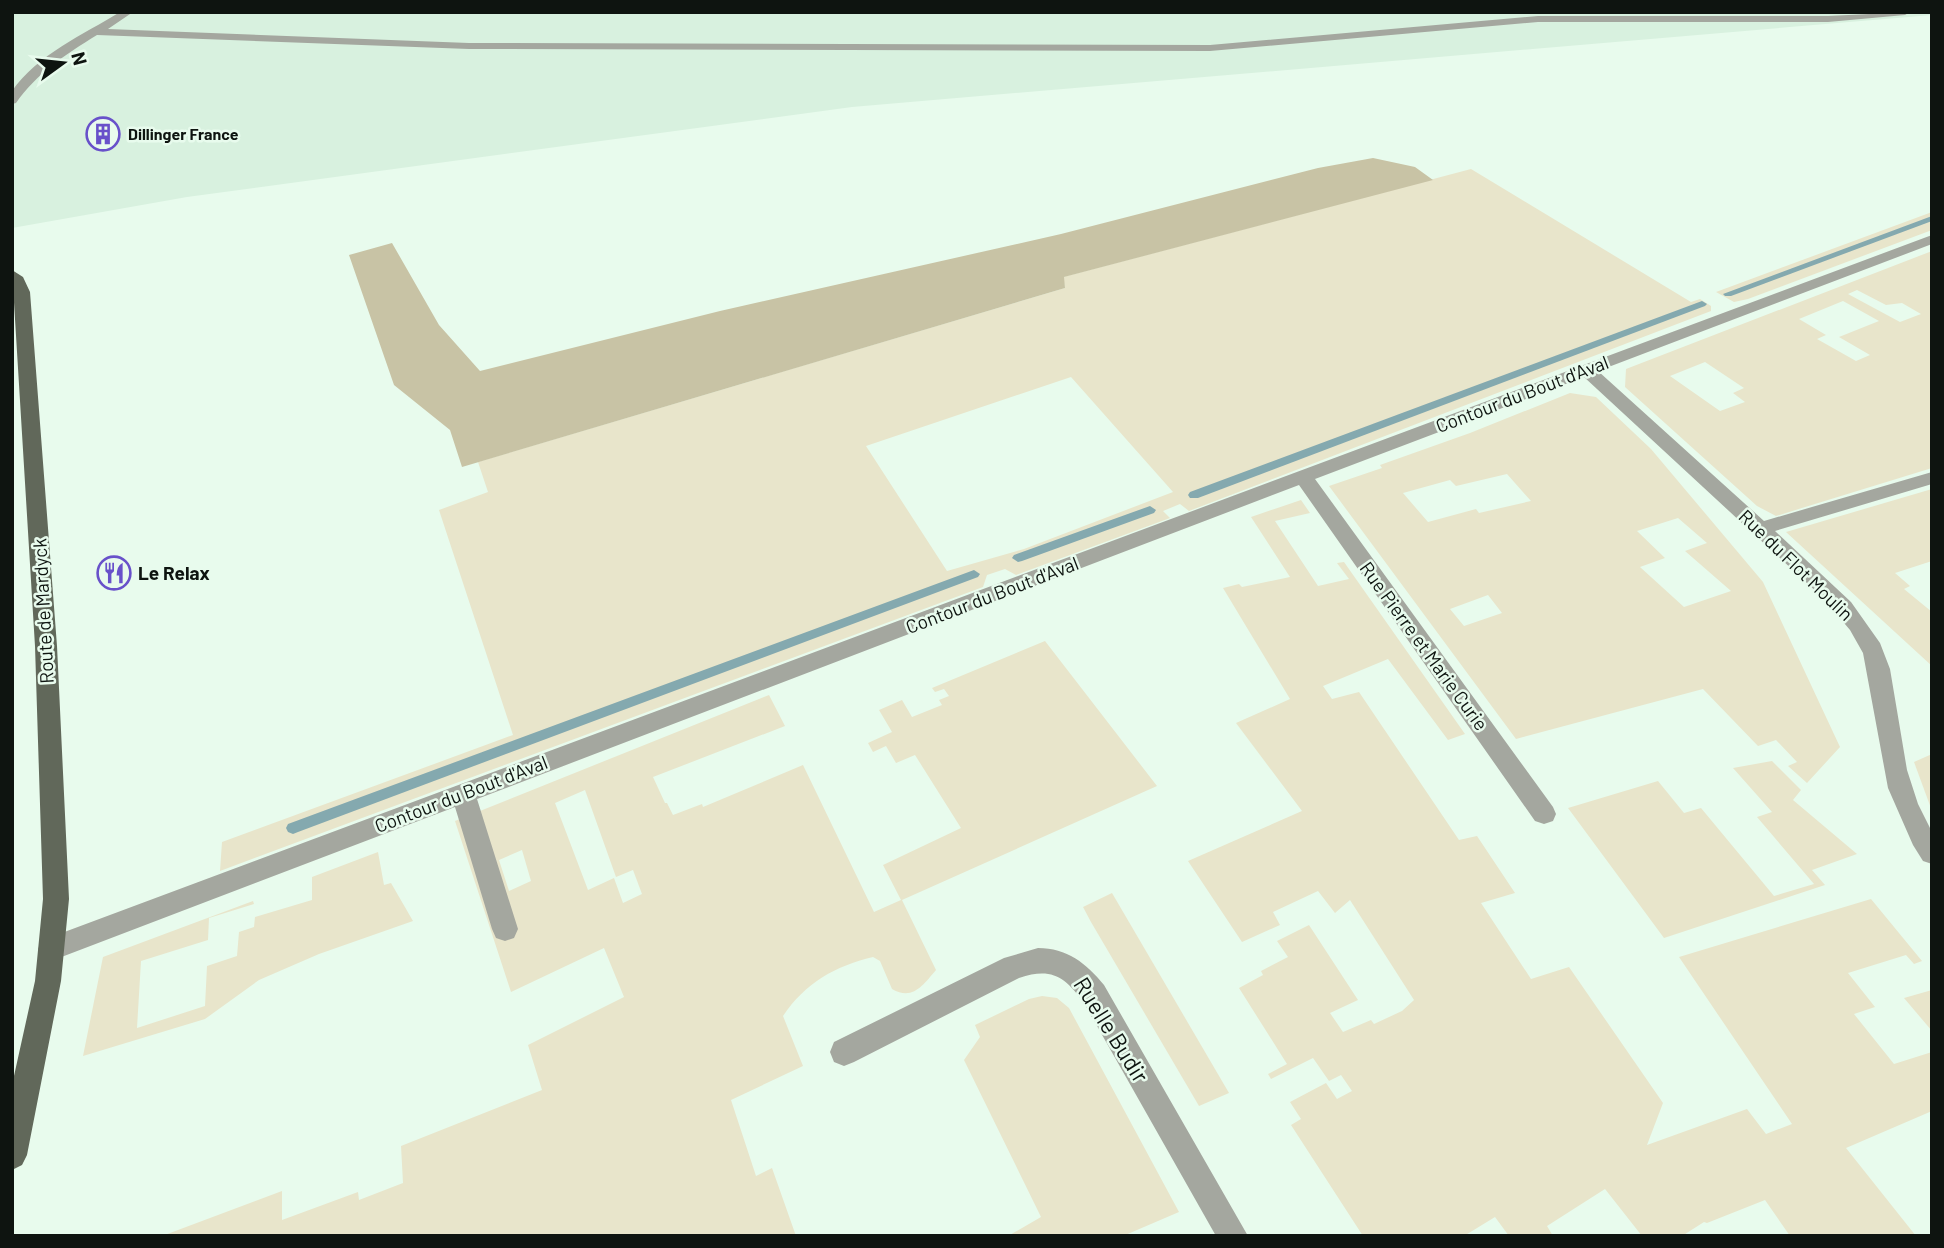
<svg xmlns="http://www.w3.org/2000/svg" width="1944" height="1248" font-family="Barlow,sans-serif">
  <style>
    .built { fill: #d8f1df }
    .green { fill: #e8e5cb; fill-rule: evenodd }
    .forest { fill: #c8c3a5 }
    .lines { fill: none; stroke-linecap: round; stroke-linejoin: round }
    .stream { fill: #84a9af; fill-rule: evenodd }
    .minor { fill: #a4a79f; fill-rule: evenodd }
    .major { fill: #61685a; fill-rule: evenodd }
    .labels { text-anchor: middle; stroke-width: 5; stroke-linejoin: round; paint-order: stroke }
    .far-poi-label { font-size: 16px; font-weight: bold; fill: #0e1410; stroke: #e8fbed; text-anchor: start }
    .street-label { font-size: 19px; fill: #0e1410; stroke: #e8fbed }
    .poi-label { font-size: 19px; font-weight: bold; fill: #0e1410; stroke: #e8fbed; text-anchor: start }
    .near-street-label { font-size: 23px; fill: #0e1410; stroke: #e8fbed }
  </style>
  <rect width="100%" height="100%" fill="#e8fbed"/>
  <polygon class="built" points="12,12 1932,12 1932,15 852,107 187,197 12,228"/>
  <g class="green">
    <path d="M1471,169L1691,302L1700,299L1711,306V311L1189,511L1180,504L1163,511L1170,518L1016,575L1005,569L987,575L983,587L220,871L222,842L513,735L439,510L488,492L478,462L1065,288L1063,277ZM1071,377L1173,492L1024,549L947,571L866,446Z"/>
    <polygon points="1932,212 1932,230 1748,299 1734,302 1716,292"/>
    <path d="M1932,251V468L1776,516L1757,506L1625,387L1626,369ZM1857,290L1886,305L1902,303L1921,314L1900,322L1848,294ZM1843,301L1879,321L1839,337L1870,355L1856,361L1817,339L1826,335L1799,319ZM1705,362L1744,388L1733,393L1745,402L1720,411L1670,376Z"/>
    <path d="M1570,393L1596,397L1651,449L1763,582L1840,747L1807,783L1788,766L1797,762L1776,740L1758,746L1703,689L1516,739L1329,486L1382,468L1380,465L1470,433ZM1507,474L1531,501L1479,513L1476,509L1428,522L1403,493L1450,480L1456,486ZM1678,518L1707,543L1685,551L1731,591L1684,607L1640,567L1665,558L1637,531ZM1488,595L1502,613L1464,626L1450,609Z"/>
    <polygon points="1932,489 1932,561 1895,573 1910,586 1904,589 1932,612 1932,666 1786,532"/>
    <polygon points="1301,500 1310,513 1275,521 1318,586 1349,579 1337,563 1344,562 1465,734 1448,740 1388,659 1323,686 1332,699 1359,692 1459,840 1477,836 1515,893 1481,903 1531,979 1569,967 1663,1103 1647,1145 1747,1109 1766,1134 1792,1124 1679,957 1871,899 1922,961 1914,964 1906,955 1848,973 1875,1007 1854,1014 1894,1064 1932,1052 1932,1111 1846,1148 1916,1236 1790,1236 1765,1200 1707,1223 1704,1222 1682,1236 1642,1236 1605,1189 1547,1226 1553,1236 1509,1236 1495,1217 1464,1236 1363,1236 1291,1125 1301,1119 1290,1102 1326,1083 1337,1099 1352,1091 1341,1075 1329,1081 1313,1058 1271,1079 1268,1074 1287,1064 1239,988 1263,975 1261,971 1288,957 1277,941 1309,925 1358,1000 1330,1013 1343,1032 1371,1020 1374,1024 1402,1011 1414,1000 1350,900 1335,913 1318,891 1273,912 1280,925 1242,942 1188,861 1302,811 1236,723 1290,699 1223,588 1239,584 1242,587 1290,577 1251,517"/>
    <path d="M1045,641L1157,786L902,900L936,970C923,985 913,1001 892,989L880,961L873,957C835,966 805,983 783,1016L803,1066L731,1100L756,1176L772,1168L796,1236H162L282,1191V1220L358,1192L359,1200L403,1183L401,1146L542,1090L528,1045L624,997L604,948L511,992L455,821L769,695L785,726L653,777L665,803H667L673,815L702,804L703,807L803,765L874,912L901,900L883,865L961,828L915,755L896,763L886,746L873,752L868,743L892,732L879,710L902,700L912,717L942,705L939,700L949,696L944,689L935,692L932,688ZM585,790L616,877L633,870L642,894L623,903L614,878L588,890L555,803ZM522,850L531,881L509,891L499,860Z"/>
    <polygon points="1932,754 1932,811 1914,762"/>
    <polygon points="1772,761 1801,790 1793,800 1857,854 1812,870 1825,885 1664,938 1568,808 1658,781 1684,813 1701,808 1774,896 1814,884 1757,817 1772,812 1733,768"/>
    <polygon points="378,852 384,885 391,883 413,921 319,954 259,980 205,1019 83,1056 103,957 253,901 254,904 209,918 208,940 141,961 137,1028 205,1006 207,966 237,956 239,932 254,927 255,917 312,900 312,877"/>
    <polygon points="1112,893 1229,1093 1199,1106 1091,922 1083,907"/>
    <polygon points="1932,990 1932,1031 1904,998"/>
    <polygon points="1042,996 1057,998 1069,1008 1179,1212 1123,1236 1008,1236 1041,1217 964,1060 980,1037 975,1025 1029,999"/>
  </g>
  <polygon class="forest" points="1373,158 1415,167 1433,180 1064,277 1065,288 462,467 450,430 394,385 349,255 392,243 439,325 480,371 720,311 1061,234 1318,168"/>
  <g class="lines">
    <g class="stream">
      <polygon points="1932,216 1932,221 1731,296 1725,296 1723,294"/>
      <polygon points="1702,301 1707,304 1705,306 1198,498 1190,498 1188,495 1190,492"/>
      <polygon points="1150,506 1156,510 1154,513 1022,561 1018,562 1012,558 1014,555"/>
      <polygon points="974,570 980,574 978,577 298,832 293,834 288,832 286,828 288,824"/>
    </g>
    <g class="minor">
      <path d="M120,12H133L108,29L469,43L1210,45L1538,16H1828L1910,12L1905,15L1828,22H1538L1210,51L469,49L97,35C66,54 37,73 16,103L12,104V91C38,54 83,35 120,12Z"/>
      <polygon points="1932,235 1932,244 1598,371 1764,521 1932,472 1932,484 1775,531 1851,602 1880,643 1890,669 1907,770 1918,804 1932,832 1932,864 1923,861 1913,845 1888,788 1863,653 1850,630 1822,597 1584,377 1315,479 1553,807 1556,814 1553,821 1544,824 1535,821 1299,485 477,799 518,929 514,938 505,941 496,938 492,929 455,807 51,961 42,958 38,949 42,940 51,937"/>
      <path d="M1038,948C1067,948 1086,963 1104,985L1248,1236H1216L1084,1003C1065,977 1052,967 1019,978L854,1062L844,1066L834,1062L830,1052L834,1042L1004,958Z"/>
    </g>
    <polygon class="major" points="12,270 23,277 30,292 57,646 69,899 61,981 27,1155 22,1165 12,1170 12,1085 35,981 43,899 35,646"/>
  </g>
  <defs>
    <symbol id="building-ring" viewBox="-11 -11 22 22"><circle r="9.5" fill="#e8fbed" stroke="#6851ca" stroke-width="1.5"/><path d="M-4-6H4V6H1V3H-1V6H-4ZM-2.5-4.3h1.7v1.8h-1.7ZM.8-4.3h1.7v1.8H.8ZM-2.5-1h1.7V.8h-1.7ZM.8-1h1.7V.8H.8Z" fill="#6851ca"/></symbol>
    <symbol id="restaurant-ring" viewBox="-11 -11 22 22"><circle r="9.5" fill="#e8fbed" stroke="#6851ca" stroke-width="1.5"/><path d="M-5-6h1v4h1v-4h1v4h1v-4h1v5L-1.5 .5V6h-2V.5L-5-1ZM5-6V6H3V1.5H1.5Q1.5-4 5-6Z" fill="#6851ca"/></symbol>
  </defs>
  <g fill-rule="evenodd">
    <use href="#building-ring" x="84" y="115" width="38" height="38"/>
    <use href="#restaurant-ring" x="95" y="554" width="38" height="38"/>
  </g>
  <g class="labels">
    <g class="far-poi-label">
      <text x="128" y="140">Dillinger France</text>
    </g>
    <g class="street-label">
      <text transform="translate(1522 394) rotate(-21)" y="7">Contour du Bout d'Aval</text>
      <text transform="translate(1796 565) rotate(44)" y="7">Rue du Flot Moulin</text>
      <text transform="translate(992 595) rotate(-21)" y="7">Contour du Bout d'Aval</text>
      <text transform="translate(43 611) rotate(-93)" y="7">Route de Mardyck</text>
      <text transform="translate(1424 646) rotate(54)" y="7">Rue Pierre et Marie Curie</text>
      <text transform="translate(461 794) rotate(-21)" y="7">Contour du Bout d'Aval</text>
    </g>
    <g class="poi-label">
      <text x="138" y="580">Le Relax</text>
    </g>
    <g class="near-street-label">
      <text transform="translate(1111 1030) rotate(58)" y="8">Ruelle Budir</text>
    </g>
  </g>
  <rect width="1944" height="1248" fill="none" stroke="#0e1410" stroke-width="28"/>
  <g transform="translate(63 63) rotate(75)" stroke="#e8fbed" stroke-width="5" paint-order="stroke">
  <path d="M0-5L12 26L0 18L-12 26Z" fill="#0e1410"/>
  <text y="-10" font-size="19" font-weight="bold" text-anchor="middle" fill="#0e1410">N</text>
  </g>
</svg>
